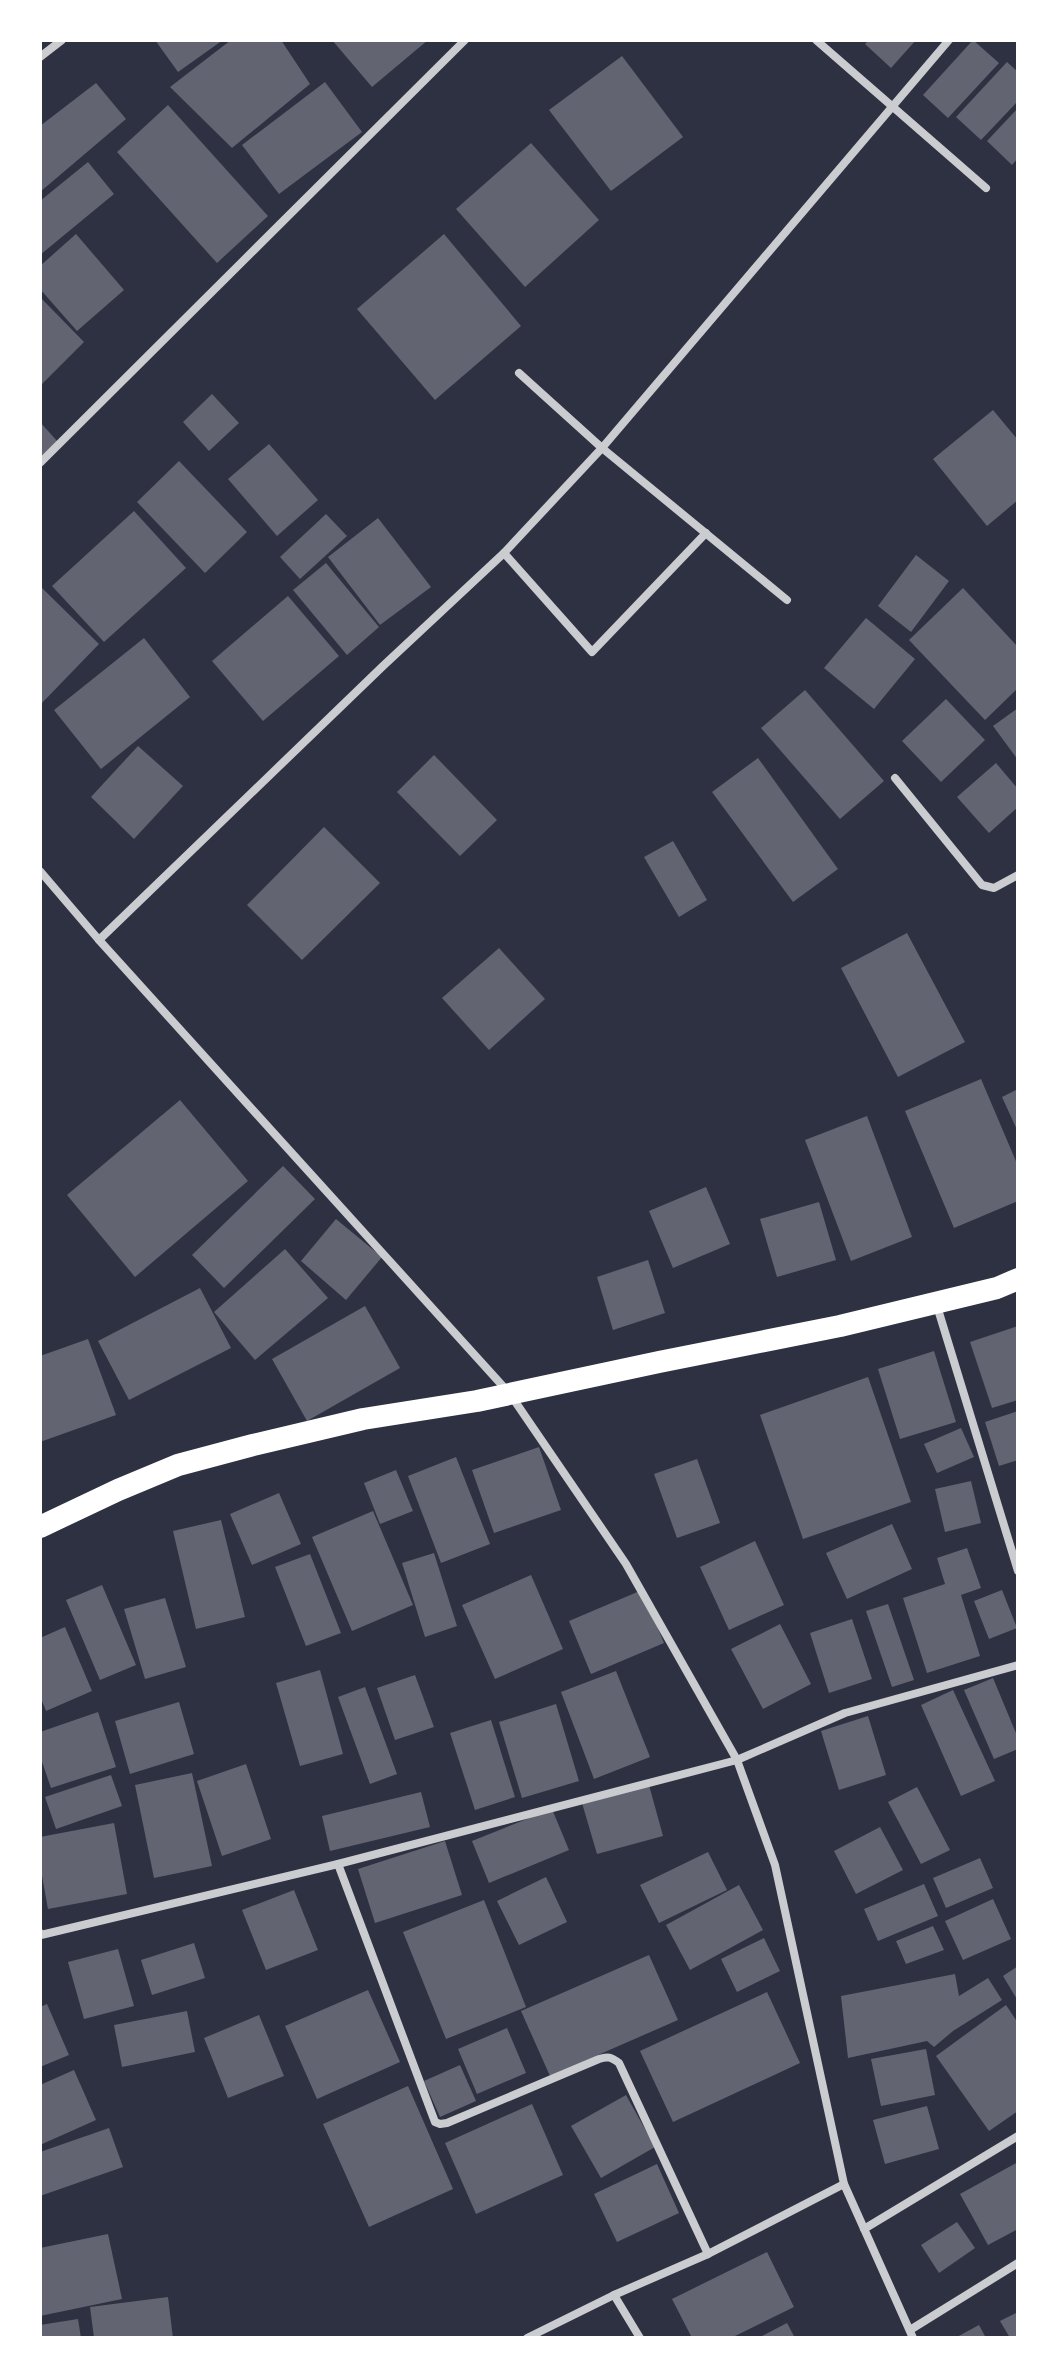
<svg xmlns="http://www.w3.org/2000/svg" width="1058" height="2378" font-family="'Varela Round',sans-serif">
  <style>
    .building { fill: #626471 }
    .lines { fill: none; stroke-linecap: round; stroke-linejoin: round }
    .minor { stroke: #caccd0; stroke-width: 8 }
    .trunk { stroke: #fff; stroke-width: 22 }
  </style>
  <rect width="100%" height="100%" fill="#2d3142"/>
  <g class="building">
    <polygon points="155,40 223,40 178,72"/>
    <polygon points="231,40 281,40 310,84 232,148 170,87"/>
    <polygon points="332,40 428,40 372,87"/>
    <polygon points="869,40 916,40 891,68 865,44"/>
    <polygon points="973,40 999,63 948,118 923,95"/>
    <polygon points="622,56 683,137 611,191 549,110"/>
    <polygon points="1007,62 1018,72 1018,101 981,140 956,117"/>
    <polygon points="325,82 362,132 279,194 242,145"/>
    <polygon points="96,83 126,119 40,192 40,126"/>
    <polygon points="168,105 268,216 217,263 117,152"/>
    <polygon points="1018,108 1018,158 1012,165 987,141"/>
    <polygon points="531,143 599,220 525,287 456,209"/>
    <polygon points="88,162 114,194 40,255 40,201"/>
    <polygon points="76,234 124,290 77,331 40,289 40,266"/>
    <polygon points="444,234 521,326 435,400 357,309"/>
    <polygon points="40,297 84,342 40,386"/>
    <polygon points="212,394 239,423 209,451 183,422"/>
    <polygon points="993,410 1018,440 1018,500 987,526 933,459"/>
    <polygon points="40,422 58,442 40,458"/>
    <polygon points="269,444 318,500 277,536 228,479"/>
    <polygon points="179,461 247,532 205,573 137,502"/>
    <polygon points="134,511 186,568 104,642 52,586"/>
    <polygon points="326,514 347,536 300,579 280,557"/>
    <polygon points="378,518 431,587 380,625 328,557"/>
    <polygon points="916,555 949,581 911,632 878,606"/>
    <polygon points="326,563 379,627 347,655 293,590"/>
    <polygon points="42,588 99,644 40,705 40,590"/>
    <polygon points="963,588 1018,647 1018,688 985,720 909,640"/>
    <polygon points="288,596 339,656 263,721 212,661"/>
    <polygon points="866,618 915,659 874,709 824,668"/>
    <polygon points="144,638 190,697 101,769 54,710"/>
    <polygon points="805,690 884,781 840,819 761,728"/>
    <polygon points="946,699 985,740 941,782 902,741"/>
    <polygon points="1018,708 1018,760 993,726"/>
    <polygon points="138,746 183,786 134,839 91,797"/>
    <polygon points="434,755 497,820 460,856 397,792"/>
    <polygon points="758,758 838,869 793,902 712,792"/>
    <polygon points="996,763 1018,789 1018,807 989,833 957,797"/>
    <polygon points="324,827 380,883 302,960 247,905"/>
    <polygon points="673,841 707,900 679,917 644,857"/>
    <polygon points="907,933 965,1042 898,1077 841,968"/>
    <polygon points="499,948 545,999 489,1050 442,998"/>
    <polygon points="981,1079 1018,1166 1018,1201 954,1228 905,1111"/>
    <polygon points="1018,1089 1018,1132 1002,1097"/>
    <polygon points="180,1100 248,1181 135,1277 67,1195"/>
    <polygon points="867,1116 912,1237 851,1261 805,1140"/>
    <polygon points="283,1166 315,1199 224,1288 192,1255"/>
    <polygon points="706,1187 730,1244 673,1268 649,1211"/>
    <polygon points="819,1202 836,1260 777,1277 760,1219"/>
    <polygon points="336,1219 382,1257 346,1300 301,1261"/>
    <polygon points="285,1249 328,1298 255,1360 214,1312"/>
    <polygon points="648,1260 665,1313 613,1330 597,1277"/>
    <polygon points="200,1288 231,1348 129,1400 98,1341"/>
    <polygon points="365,1306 400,1368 307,1421 272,1359"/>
    <polygon points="1018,1326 1018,1400 992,1408 970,1342"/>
    <polygon points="88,1339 116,1415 40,1442 40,1356"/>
    <polygon points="934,1351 956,1422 900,1439 878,1369"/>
    <polygon points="868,1377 911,1502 803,1539 760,1415"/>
    <polygon points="1018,1411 1018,1460 999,1466 985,1422"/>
    <polygon points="961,1428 974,1457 937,1473 924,1444"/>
    <polygon points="539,1447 561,1510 494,1533 472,1470"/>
    <polygon points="456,1457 490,1544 441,1563 408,1476"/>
    <polygon points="697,1459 720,1523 677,1538 654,1474"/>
    <polygon points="396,1470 413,1511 380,1524 364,1483"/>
    <polygon points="971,1481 981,1523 945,1532 935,1489"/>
    <polygon points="279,1493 301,1544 252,1565 230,1514"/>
    <polygon points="373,1511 413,1605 352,1631 312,1537"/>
    <polygon points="221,1520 245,1617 196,1629 173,1531"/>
    <polygon points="892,1524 912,1569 847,1599 826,1553"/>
    <polygon points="755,1541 784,1605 729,1630 700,1567"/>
    <polygon points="967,1548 981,1588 961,1595 980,1656 927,1673 903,1598 945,1584 937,1558"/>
    <polygon points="434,1553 457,1626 425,1637 402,1563"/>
    <polygon points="310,1554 341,1633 306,1646 275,1567"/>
    <polygon points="531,1575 563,1649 495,1679 462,1605"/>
    <polygon points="102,1585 136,1665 100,1680 66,1600"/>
    <polygon points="642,1590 664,1643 591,1674 569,1621"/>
    <polygon points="1002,1590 1017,1628 989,1639 974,1601"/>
    <polygon points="165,1598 186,1667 145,1679 124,1609"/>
    <polygon points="888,1604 914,1680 892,1687 866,1611"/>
    <polygon points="852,1619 872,1679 829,1693 810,1633"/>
    <polygon points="780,1624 811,1684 763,1709 731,1649"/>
    <polygon points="65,1627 92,1691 46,1711 40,1696 40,1638"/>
    <polygon points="320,1670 343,1754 300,1766 276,1683"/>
    <polygon points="616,1671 650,1757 594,1779 561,1692"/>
    <polygon points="415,1675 434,1727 395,1740 377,1688"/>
    <polygon points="993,1678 1018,1738 1018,1749 994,1759 964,1690"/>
    <polygon points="365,1687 397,1774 370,1784 338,1697"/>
    <polygon points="953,1690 995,1781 961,1796 921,1705"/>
    <polygon points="179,1702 194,1754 130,1774 115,1721"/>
    <polygon points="556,1704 579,1781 522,1798 499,1722"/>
    <polygon points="98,1712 116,1767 51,1788 40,1756 40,1732"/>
    <polygon points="868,1716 886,1775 839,1790 821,1731"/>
    <polygon points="491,1720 515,1797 475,1810 450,1733"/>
    <polygon points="246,1764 271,1839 222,1856 197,1781"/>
    <polygon points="192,1773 212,1866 154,1878 135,1785"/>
    <polygon points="111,1775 122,1806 56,1829 45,1797"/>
    <polygon points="649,1785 663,1836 597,1854 582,1803"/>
    <polygon points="917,1787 950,1850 921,1864 888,1802"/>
    <polygon points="421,1792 430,1827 330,1851 322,1816"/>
    <polygon points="552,1809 569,1850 489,1883 472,1841"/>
    <polygon points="114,1823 127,1894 48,1909 40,1865 40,1837"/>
    <polygon points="880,1827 903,1870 856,1894 834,1851"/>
    <polygon points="445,1841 462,1895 375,1923 358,1869"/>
    <polygon points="708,1852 727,1890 659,1923 640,1885"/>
    <polygon points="980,1858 993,1888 946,1908 933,1878"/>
    <polygon points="546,1877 567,1922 519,1945 497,1901"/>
    <polygon points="924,1884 938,1916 878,1941 864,1909"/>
    <polygon points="739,1885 763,1930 690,1970 666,1925"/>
    <polygon points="294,1890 318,1950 266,1970 242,1910"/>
    <polygon points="993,1899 1011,1939 963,1960 945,1921"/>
    <polygon points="484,1900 526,2007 446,2039 403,1932"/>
    <polygon points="933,1926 944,1950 906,1964 896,1941"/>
    <polygon points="764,1938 780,1971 737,1992 721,1959"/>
    <polygon points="194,1943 205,1978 152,1995 141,1960"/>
    <polygon points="118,1949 134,2006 84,2019 68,1962"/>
    <polygon points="649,1955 678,2020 550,2076 521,2011"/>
    <polygon points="1018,1966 1018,2001 1003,1976"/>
    <polygon points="955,1974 959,1996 988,1978 1002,2000 953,2031 934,2047 927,2041 848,2058 841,1996"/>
    <polygon points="368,1990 400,2062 317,2099 285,2026"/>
    <polygon points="767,1992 800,2063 673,2122 640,2051"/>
    <polygon points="47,2004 69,2055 40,2067 40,2007"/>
    <polygon points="1006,2005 1018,2023 1018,2111 989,2131 936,2056"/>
    <polygon points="187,2011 195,2052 122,2067 114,2025"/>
    <polygon points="259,2015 284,2076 228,2098 204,2038"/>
    <polygon points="507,2028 526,2073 477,2094 458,2049"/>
    <polygon points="926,2049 935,2095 881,2106 871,2059"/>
    <polygon points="460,2065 476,2101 440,2117 424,2081"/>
    <polygon points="74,2070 96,2120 40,2145 40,2085"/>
    <polygon points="408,2086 453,2189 369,2227 323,2124"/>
    <polygon points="626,2095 655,2147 601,2178 571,2126"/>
    <polygon points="532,2104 563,2175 476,2214 445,2143"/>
    <polygon points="927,2106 939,2149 885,2164 873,2120"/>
    <polygon points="109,2128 123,2167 40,2196 40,2152"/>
    <polygon points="1018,2162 1018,2229 988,2245 960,2194"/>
    <polygon points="657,2164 679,2213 617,2242 594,2194"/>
    <polygon points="957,2222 975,2248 939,2273 921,2245"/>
    <polygon points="108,2234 122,2299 40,2316 40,2248"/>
    <polygon points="767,2252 794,2307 731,2338 692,2338 672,2299"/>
    <polygon points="168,2297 173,2338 94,2338 90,2307"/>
    <polygon points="1018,2312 1018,2338 1010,2338 1000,2321"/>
    <polygon points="78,2319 81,2338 40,2338 40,2325"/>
    <polygon points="787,2323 795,2338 758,2338"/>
    <polygon points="979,2325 986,2338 955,2338"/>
  </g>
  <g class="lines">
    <g class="minor">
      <polyline points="816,40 986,188"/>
      <polyline points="40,57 62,40"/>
      <polyline points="519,373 602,448 787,600"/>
      <polyline points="40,463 465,40"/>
      <polyline points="504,553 592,652 706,533"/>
      <polyline points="895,778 982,885 994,888 1018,875"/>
      <polyline points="40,871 99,940 510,1394 626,1564 737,1760 775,1865 844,2184 913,2338"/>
      <polyline points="99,940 383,666 504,553 602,448 949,40"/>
      <polyline points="937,1306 1018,1571"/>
      <path d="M338,1864L435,2122L440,2124L447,2123L599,2059C608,2056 611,2057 619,2063L708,2254"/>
      <polyline points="40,1933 41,1935 338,1864 737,1760 845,1713 1018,1665"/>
      <polyline points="864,2229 1018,2136"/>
      <polyline points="614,2295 640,2338"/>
      <polyline points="910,2330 1018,2263"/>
      <polyline points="527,2338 614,2295 708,2254 844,2184"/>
    </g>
    <polyline class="trunk" points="40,1527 118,1490 178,1465 253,1445 363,1419 477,1401 659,1362 840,1326 997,1288 1018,1279"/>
  </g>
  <rect width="1058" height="2378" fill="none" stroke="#ffffff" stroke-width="84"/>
</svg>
